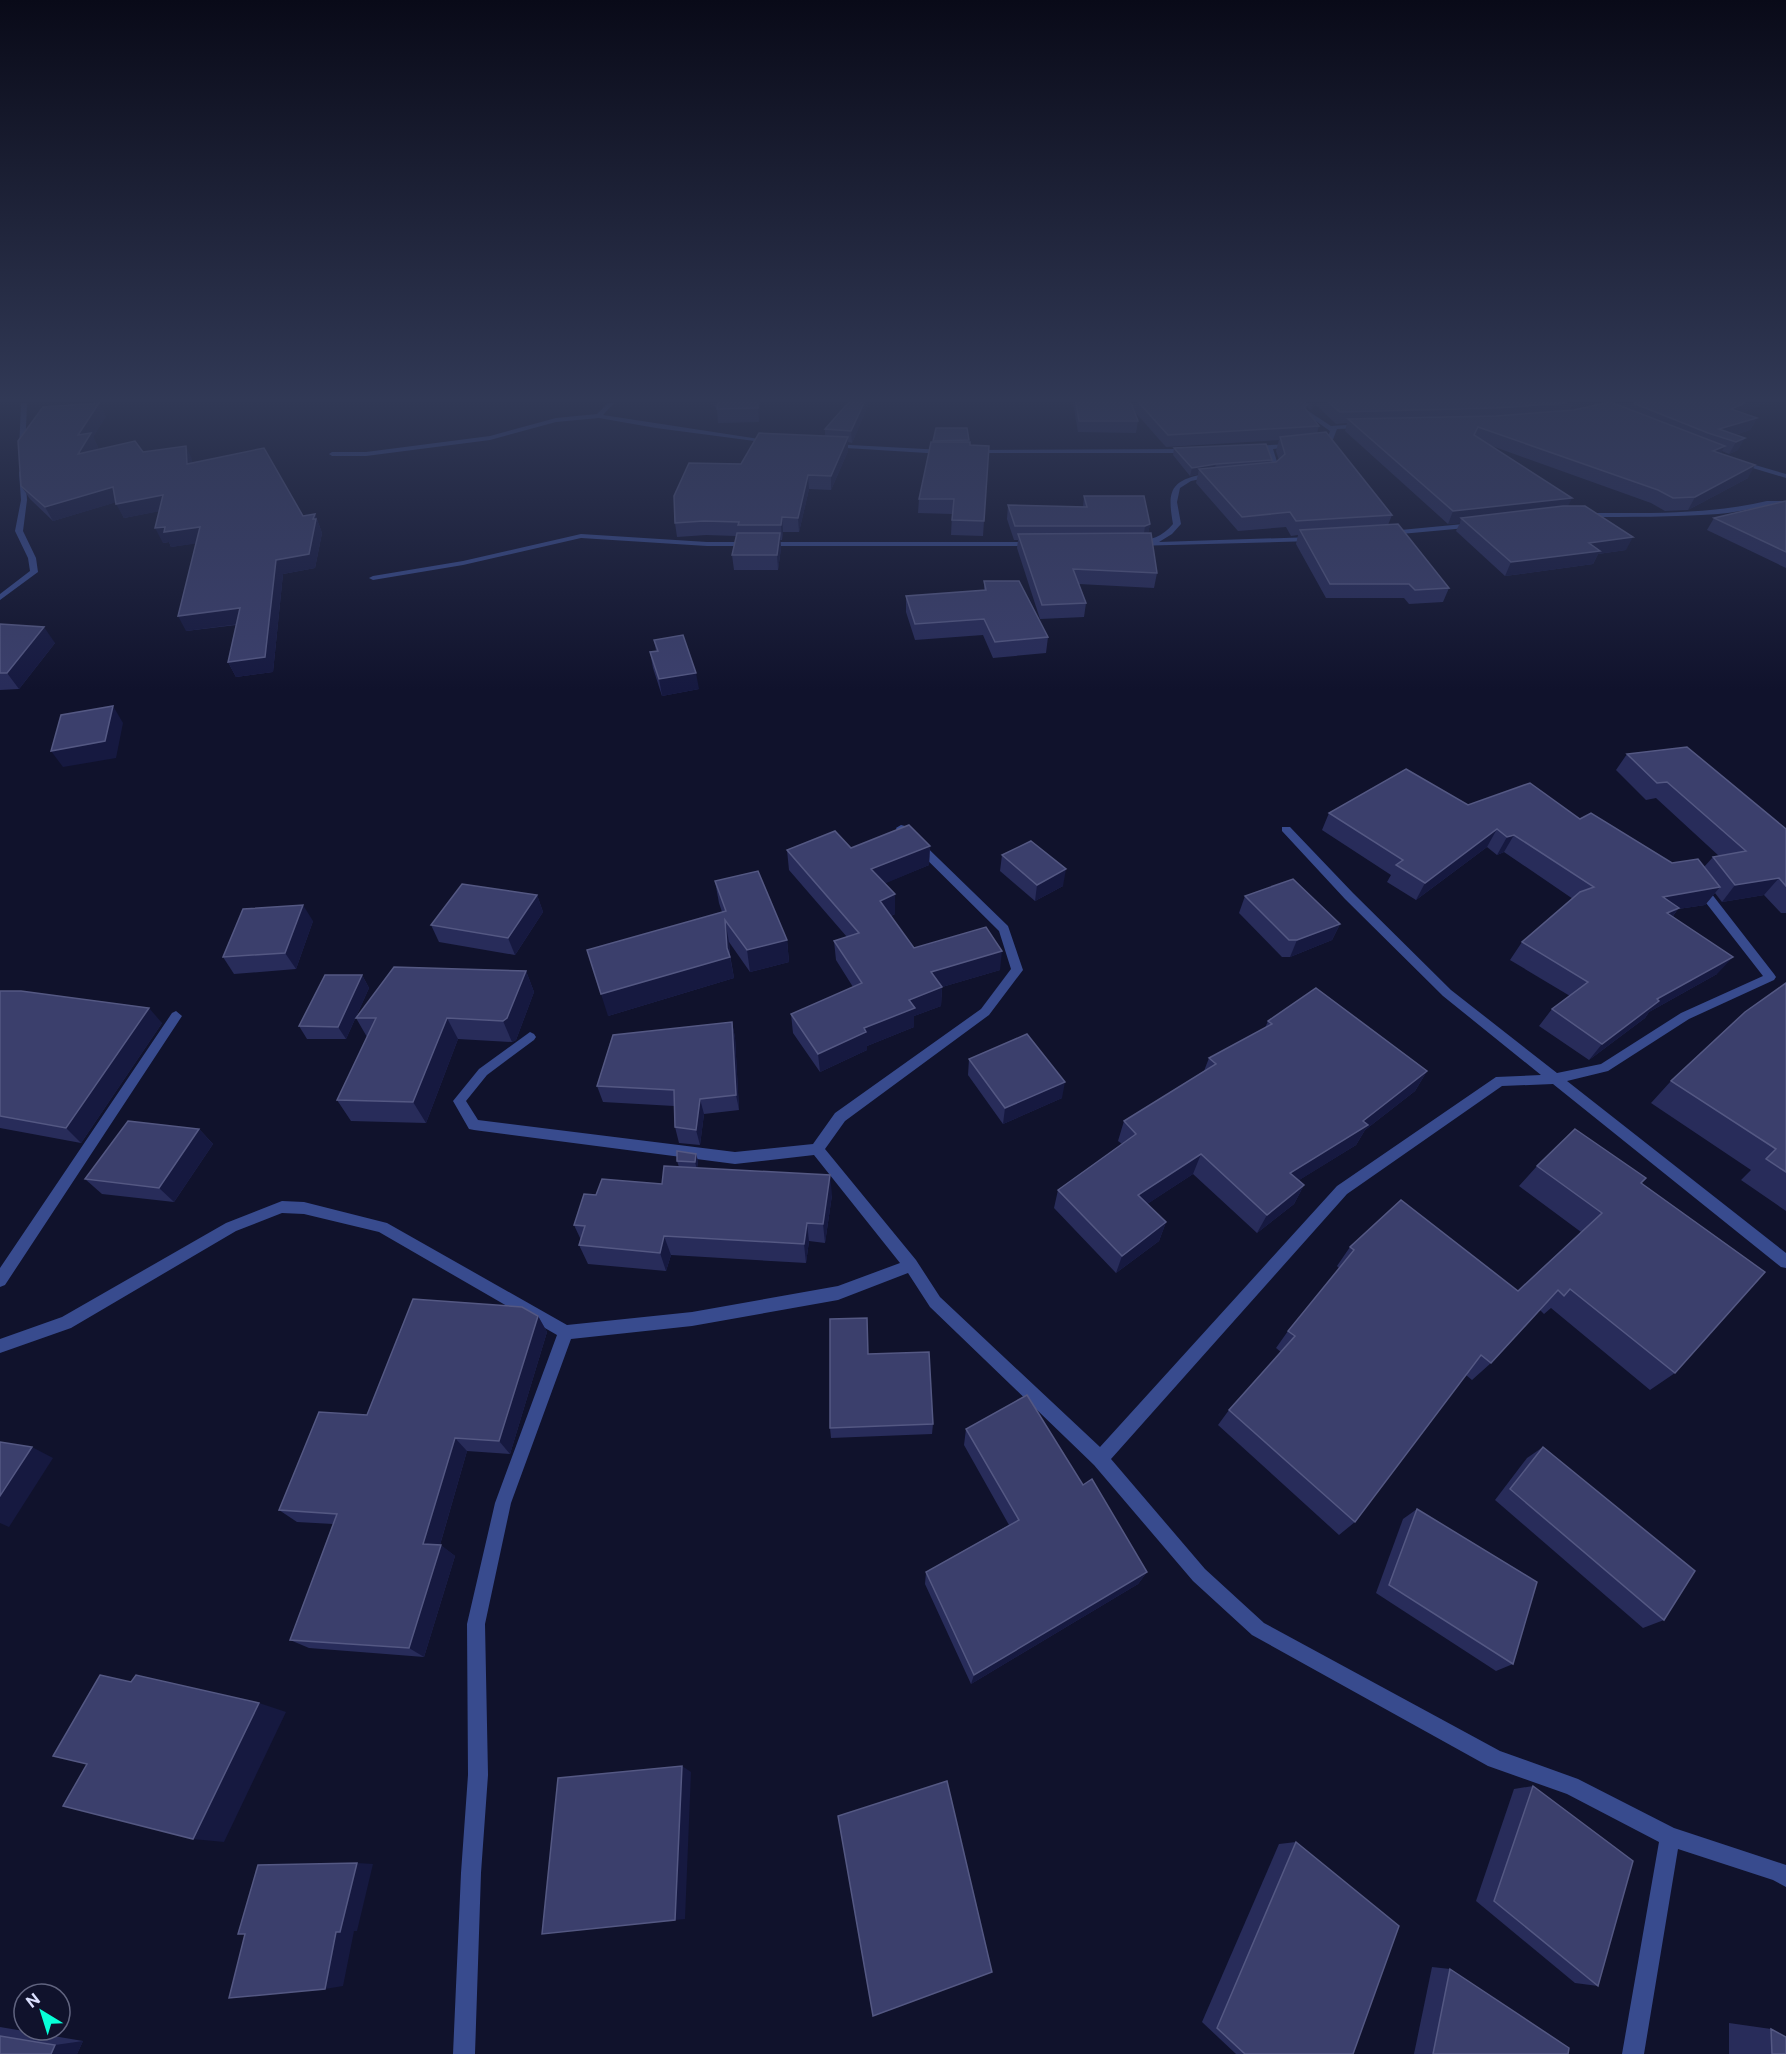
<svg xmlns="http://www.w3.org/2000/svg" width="1786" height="2054" font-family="'Public Sans',sans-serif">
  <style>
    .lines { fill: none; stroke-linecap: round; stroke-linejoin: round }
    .street { fill: #384b8e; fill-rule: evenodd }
    .wall { fill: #282c5a }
    .shaded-wall { fill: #161940 }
    .building { fill: #3b3f6c; stroke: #545883; stroke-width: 1.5 }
  </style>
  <rect width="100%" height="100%" fill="#10122c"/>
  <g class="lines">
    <g class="street">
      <polygon points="21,403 27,403 25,452 22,454 19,452"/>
      <polygon points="608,403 614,403 603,415 772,441 769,443 656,428 599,418 556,422 490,440 366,456 332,456 329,454 332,452 366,452 490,436 556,418 597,414"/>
      <polygon points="1290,403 1296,403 1331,426 1361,424 1364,426 1361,428 1337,429 1332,442 1315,444 1315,442 1327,440 1330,431"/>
      <polygon points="832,444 943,450 946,452 943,454 830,447 829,446"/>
      <polygon points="1291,444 1294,446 1293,447 1273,449 1279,468 1268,475 1265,473 1272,467 1266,449 1251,450 1248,448 1251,446"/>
      <polygon points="972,450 1189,449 1192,451 1189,453 970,453 969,452"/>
      <polygon points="1738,460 1786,474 1786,478 1736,463 1736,461"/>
      <polygon points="22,470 25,472 27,500 23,531 36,558 38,572 0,600 0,594 30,571 28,558 15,531 21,500 19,472"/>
      <path d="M1199,475L1212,474L1215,476L1191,481L1180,488L1177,502L1181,524L1172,534L1159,542L1313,537L1317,539L1313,541L1134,546V542C1151,540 1162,537 1173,524C1168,495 1168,482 1199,475Z"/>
      <path d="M1767,501H1786V505C1763,505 1741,512 1718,514C1673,517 1629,517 1584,517L1580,515L1584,513C1645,513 1707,515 1767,501Z"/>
      <polygon points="1474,523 1477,523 1477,527 1390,535 1386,533 1390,531"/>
      <polygon points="581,534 707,542 1033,542 1037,544 1033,546 707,546 581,538 463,565 373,580 369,578 373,576 463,561"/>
      <polygon points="901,825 905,826 1008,926 1023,970 989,1015 845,1121 825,1149 916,1260 940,1297 1100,1447 1337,1186 1496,1077 1541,1075 1443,996 1345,899 1282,831 1282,827 1290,827 1353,893 1451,990 1557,1073 1601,1064 1681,1013 1763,976 1696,890 1695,887 1696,884 1704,884 1774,974 1776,977 1774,980 1689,1019 1608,1071 1567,1081 1786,1253 1786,1268 1781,1267 1553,1084 1502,1086 1347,1194 1111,1459 1205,1569 1264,1623 1500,1751 1578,1779 1674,1828 1786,1865 1786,1887 1773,1880 1678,1849 1644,2054 1622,2054 1659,1842 1567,1794 1488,1766 1252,1635 1193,1581 1094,1465 930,1307 908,1273 838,1300 692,1326 571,1339 511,1503 485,1624 488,1775 481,1873 475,2054 453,2054 461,1873 468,1775 467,1624 495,1503 557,1335 379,1232 304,1214 282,1213 236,1231 71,1328 0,1353 0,1339 62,1317 226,1223 282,1201 304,1202 387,1223 567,1325 692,1312 838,1286 900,1263 814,1155 735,1164 474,1130 469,1129 453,1101 479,1069 530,1032 534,1034 536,1037 534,1040 487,1075 466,1101 478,1120 735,1152 813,1144 835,1113 981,1009 1011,969 999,931 897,830 896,828"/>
      <polygon points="176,1011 182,1016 180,1019 5,1285 0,1287 0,1268 172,1013"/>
    </g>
  </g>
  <g class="wall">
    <polygon points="711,403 760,403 759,422 718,423 717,409"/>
    <polygon points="848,403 869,403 852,443 848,442 848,451 831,490 809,489 799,532 783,532 782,540 780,540 781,548 778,570 734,570 732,555 736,536 706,535 677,537 675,523 825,436 825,429"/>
    <polygon points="1073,403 1765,403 1742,413 1757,418 1750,430 1735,435 1738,450 1729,454 1722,451 1721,454 1748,478 1688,510 1665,511 1651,503 1492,446 1568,506 1626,550 1598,554 1593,564 1505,576 1456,531 1460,523 1448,524 1345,431 1347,423 1336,424 1316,405 1311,410 1307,407 1306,409 1319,426 1317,433 1392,515 1388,525 1449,588 1443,602 1409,604 1404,598 1326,598 1296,544 1298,535 1291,536 1286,527 1238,531 1196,483 1198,474 1190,476 1173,455 1174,448 1272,460 1271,463 1276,462 1279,460 1276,451 1279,440 1166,447 1134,411 1138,421 1136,433 1078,432"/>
    <polygon points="106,416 93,437 98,447 97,449 143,452 192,459 192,463 303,516 315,514 322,533 315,568 283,574 273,672 236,677 228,662 236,625 186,631 196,543 171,547 169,542 163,543 159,511 124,518 116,502 53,521 30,499 21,486"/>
    <polygon points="967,428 969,442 970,445 989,446 983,536 951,535 952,514 918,513 919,499 933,441"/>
    <polygon points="1084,496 1150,524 1148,533 1157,573 1154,588 1079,584 1086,603 1084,617 1040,619 1017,548 1018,540 1014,540 1007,519 1008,505 1083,507"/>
    <polygon points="1786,501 1786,568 1707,530 1714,518"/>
    <polygon points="984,581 1048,637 1046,653 993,658 983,635 915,640 906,612 906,596 984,590"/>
    <polygon points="0,624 55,643 19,689 0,690"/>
    <polygon points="654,640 699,689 662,696 653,668 650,652 656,651"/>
    <polygon points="1627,754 1786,829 1786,913 1781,913 1764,895 1722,902 1715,893 1705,905 1678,909 1673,916 1717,974 1649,1012 1645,1018 1589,1060 1539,1026 1552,1009 1570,996 1510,960 1522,942 1573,899 1504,852 1497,855 1487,847 1416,900 1387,882 1391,875 1322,830 1329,813 1468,805 1580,819 1672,863 1704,867 1713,857 1719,856 1656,798 1646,800 1616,770"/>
    <polygon points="930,846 929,865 885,883 895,894 895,914 891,916 914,948 1000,970 942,987 941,1006 914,1016 914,1027 867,1046 867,1050 820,1072 793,1033 791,1014 853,987 836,960 834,941 847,937 789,870 787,850"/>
    <polygon points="1002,855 1063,886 1035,901 1000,871"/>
    <polygon points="715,881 787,940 789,962 750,972 729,942 730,955 734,978 608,1016 722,912 719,903"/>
    <polygon points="537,895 543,912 515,955 439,942 431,925"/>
    <polygon points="1245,896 1340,924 1332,940 1290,957 1282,957 1239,913"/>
    <polygon points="313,921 296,969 234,974 223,957"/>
    <polygon points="526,971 534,992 516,1040 512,1042 458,1039 426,1123 351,1121 337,1100 367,1037 356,1018"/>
    <polygon points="362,975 369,988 346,1039 307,1039 299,1026"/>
    <polygon points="1786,983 1786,1211 1741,1180 1751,1170 1651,1103 1671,1081"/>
    <polygon points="0,991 162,1023 81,1143 0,1128"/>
    <polygon points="1268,1021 1427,1071 1415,1091 1365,1130 1356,1145 1299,1180 1304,1185 1294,1204 1257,1233 1193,1174 1147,1204 1166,1222 1159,1241 1116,1273 1054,1208 1058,1190 1122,1144 1118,1141 1124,1121 1204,1071 1209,1058 1265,1028"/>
    <polygon points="732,1022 735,1038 739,1110 704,1114 700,1145 679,1143 675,1127 674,1106 603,1102 597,1086"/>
    <polygon points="969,1059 1062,1098 1003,1124 968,1075"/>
    <polygon points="199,1129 213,1144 174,1202 102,1194 85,1179"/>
    <polygon points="696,1154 698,1161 697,1168 832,1195 825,1243 809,1241 806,1263 671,1255 666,1271 588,1264 579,1245 581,1240 574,1225 596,1195 662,1184 679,1167 677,1161"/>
    <polygon points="1537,1166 1641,1183 1675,1373 1650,1390 1551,1308 1544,1314 1540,1310 1491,1363 1472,1380 1466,1375 1355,1522 1339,1535 1218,1425 1229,1410 1281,1352 1276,1348 1288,1331 1339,1268 1337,1266 1350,1247 1518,1291 1581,1232 1519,1186"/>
    <polygon points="538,1316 547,1332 510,1454 467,1451 440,1545 455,1556 424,1657 309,1648 290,1640 333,1524 297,1522 279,1510 367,1415"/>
    <polygon points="868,1354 933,1424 932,1434 831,1438 830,1428"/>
    <polygon points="966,1429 1083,1485 1147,1572 1138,1584 971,1684 925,1584 926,1572 1009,1525 964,1445"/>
    <polygon points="1543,1447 1664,1620 1643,1628 1495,1500 1527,1458"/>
    <polygon points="1417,1509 1513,1664 1496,1671 1376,1593 1403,1519"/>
    <polygon points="1533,1786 1598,1986 1575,1983 1476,1901 1514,1789"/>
    <polygon points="1296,1842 1353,2054 1236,2054 1202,2022 1279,1844"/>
    <polygon points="1432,1967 1450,1969 1568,2054 1414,2054"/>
    <polygon points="1729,2023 1771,2029 1786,2054 1729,2054"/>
    <polygon points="0,2027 83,2041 77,2054 0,2054"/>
  </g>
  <g class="shaded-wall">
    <polygon points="99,403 106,416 93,437 98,447 86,467 78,454 78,435"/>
    <polygon points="758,403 760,403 759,422 758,408"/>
    <polygon points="864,403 869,403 852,443 851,431"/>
    <polygon points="1313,403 1317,403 1316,405 1311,410"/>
    <polygon points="1573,403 1595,403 1592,408 1568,414"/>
    <polygon points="1745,403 1765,403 1725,420 1731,409"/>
    <polygon points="1757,418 1750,430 1724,438 1719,429"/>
    <polygon points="848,437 848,451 831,490 831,476"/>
    <polygon points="1745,438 1738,450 1729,454 1736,442"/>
    <polygon points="186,446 192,459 193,478 187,464"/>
    <polygon points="1725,446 1718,458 1713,451"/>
    <polygon points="1216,464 1214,471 1199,469 1198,474 1190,476 1192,468"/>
    <polygon points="1755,465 1748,478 1688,510 1695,497"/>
    <polygon points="808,475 809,489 799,532 798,518"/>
    <polygon points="113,487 120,501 53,521 45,507"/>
    <polygon points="163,495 171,509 124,518 116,504"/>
    <polygon points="1572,498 1566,511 1461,518 1460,523 1448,524 1453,511"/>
    <polygon points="315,514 322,533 315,568 283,574 273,672 236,677 228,662 276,560 313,519"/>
    <polygon points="782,517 783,532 782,540 781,525"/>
    <polygon points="1150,524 1147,538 1143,540 1145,526"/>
    <polygon points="165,527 200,527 207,542 171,547 169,542 163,543 155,528"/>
    <polygon points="780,533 781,548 778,570 777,555"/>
    <polygon points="1633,537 1626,550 1598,554 1593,564 1505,576 1511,562 1589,543"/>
    <polygon points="240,608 247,623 186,631 178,616"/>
    <polygon points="44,627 55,643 19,689 7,673"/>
    <polygon points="696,673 699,689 662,696 659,679"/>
    <polygon points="113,706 123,723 116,758 63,767 51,751"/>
    <polygon points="1497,829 1487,847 1416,900 1425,883"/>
    <polygon points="1514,835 1504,852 1497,855 1507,837"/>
    <polygon points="930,846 929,865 872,889 871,869"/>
    <polygon points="1066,869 1063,886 1035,901 1037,885"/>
    <polygon points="1779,878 1764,895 1722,902 1735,885"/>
    <polygon points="1720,887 1705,905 1678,909 1665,926 1663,897"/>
    <polygon points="895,894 895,914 880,920 880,901"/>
    <polygon points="537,895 543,912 515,955 508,938"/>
    <polygon points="303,905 313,921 296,969 285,953"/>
    <polygon points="725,920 729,942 730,957 734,978 608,1016 601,994 727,948"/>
    <polygon points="1340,924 1332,940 1290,957 1297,940"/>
    <polygon points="787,940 789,962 750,972 747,950"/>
    <polygon points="1002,951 1000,970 942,987 941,1006 914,1016 914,1027 867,1046 867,1050 820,1072 818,1054 864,1028 909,1000 931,972"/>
    <polygon points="1733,957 1717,974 1649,1012 1645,1018 1589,1060 1602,1044 1657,999"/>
    <polygon points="526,971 534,992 516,1040 512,1042 503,1021"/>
    <polygon points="362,975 369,988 346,1039 338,1027"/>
    <polygon points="149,1008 162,1023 81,1143 66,1128"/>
    <polygon points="447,1018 458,1039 426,1123 413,1102"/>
    <polygon points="732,1022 735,1038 739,1110 736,1095"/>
    <polygon points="1427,1071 1415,1091 1365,1130 1356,1145 1280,1192 1290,1173 1363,1121"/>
    <polygon points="1065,1082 1062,1098 1003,1124 1005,1108"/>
    <polygon points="700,1099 704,1114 700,1145 696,1130"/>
    <polygon points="199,1129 213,1144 174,1202 159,1188"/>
    <polygon points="696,1154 698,1161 697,1170 695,1162"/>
    <polygon points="1201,1154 1193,1174 1132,1214 1138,1195"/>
    <polygon points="830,1175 832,1195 825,1243 823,1224"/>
    <polygon points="1304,1185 1294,1204 1257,1233 1267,1215"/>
    <polygon points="1166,1222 1159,1241 1116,1273 1122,1256"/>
    <polygon points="807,1223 809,1241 806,1263 804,1244"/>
    <polygon points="664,1236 671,1255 666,1271 660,1253"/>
    <polygon points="538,1316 547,1332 510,1454 499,1441"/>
    <polygon points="455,1438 467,1451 437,1555 423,1544"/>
    <polygon points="32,1447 53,1458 9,1527 0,1523 0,1496"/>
    <polygon points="441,1545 455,1556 424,1657 409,1648"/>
    <polygon points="1147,1572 1138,1584 971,1684 974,1675"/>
    <polygon points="259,1703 286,1712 224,1842 193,1839"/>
    <polygon points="682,1766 691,1772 685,1919 675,1920"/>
    <polygon points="357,1863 373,1864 357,1931 354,1931 343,1986 325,1989 336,1932"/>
    <polygon points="83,2041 77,2054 51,2054 55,2045"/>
  </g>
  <g class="building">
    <polygon points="99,403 78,435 91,433 78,454 135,441 143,452 186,446 187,464 264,448 303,516 315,514 313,519 316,519 309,554 276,560 265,657 228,662 240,608 178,616 200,527 164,532 165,527 155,528 163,495 116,504 113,487 45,507 21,486 18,441 43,407"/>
    <polygon points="718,403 758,403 758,408 717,409"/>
    <polygon points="848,403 864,403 851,431 825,429"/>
    <polygon points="1076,403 1131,403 1138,421 1079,421"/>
    <polygon points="1139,403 1305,403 1308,404 1304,407 1319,426 1168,435"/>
    <polygon points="1329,403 1567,403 1496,408 1340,412"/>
    <polygon points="1605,403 1613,403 1725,446 1713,451 1755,465 1695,497 1673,498 1658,490 1478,427 1474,435 1572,498 1453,511 1348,419 1496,416 1574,410"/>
    <polygon points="1633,403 1745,403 1731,409 1757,418 1719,429 1745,438 1736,442 1708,433"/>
    <polygon points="936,428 967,428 969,440 933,441"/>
    <polygon points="1326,432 1392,515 1296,521 1290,512 1242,517 1199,469 1276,462 1285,454 1280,437"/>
    <polygon points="759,433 848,437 831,476 808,475 798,518 782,517 781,525 738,525 739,522 704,521 675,523 674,496 689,463 741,464"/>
    <polygon points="931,442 970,442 970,445 989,446 984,521 952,520 954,499 919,499"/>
    <polygon points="1266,444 1272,460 1216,464 1192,468 1174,448"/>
    <polygon points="1084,496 1144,496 1150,524 1145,526 1015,526 1008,505 1087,507"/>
    <polygon points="1786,501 1786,552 1714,518"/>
    <polygon points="1563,506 1585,506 1633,537 1589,543 1600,551 1511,562 1461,518"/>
    <polygon points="1398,524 1449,588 1415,590 1409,584 1330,584 1300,530"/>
    <polygon points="737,533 780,533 777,555 732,555"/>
    <polygon points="1151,533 1157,573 1073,569 1086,603 1042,605 1018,534"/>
    <polygon points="984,581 1019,581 1048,637 995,642 984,619 915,624 906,596 986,590"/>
    <polygon points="0,624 44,627 7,673 0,673"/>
    <polygon points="683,635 696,673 659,679 650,652 658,651 654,640"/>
    <polygon points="113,706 105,741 51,751 61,715"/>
    <polygon points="1687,747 1786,829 1786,886 1779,878 1735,885 1713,857 1746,851 1667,782 1657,783 1627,754"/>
    <polygon points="1406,769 1468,805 1530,783 1580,819 1591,813 1672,863 1698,859 1720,887 1663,897 1679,908 1667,913 1733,957 1657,999 1659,1001 1602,1044 1552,1009 1588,982 1522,942 1580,892 1594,887 1514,835 1507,837 1497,829 1425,883 1396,865 1403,860 1329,813"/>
    <polygon points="909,825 930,846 871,869 895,894 880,901 914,948 986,927 1002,951 931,972 942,987 909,1000 915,1008 864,1028 866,1032 818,1054 791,1014 862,983 834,941 859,933 787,850 835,831 851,848"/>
    <polygon points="1031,841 1066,869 1037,885 1002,855"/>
    <polygon points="758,871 787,940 747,950 725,920 727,948 730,957 601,994 587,950 726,911 715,881"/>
    <polygon points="1293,879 1340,924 1297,940 1289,940 1245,896"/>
    <polygon points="462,884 537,895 508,938 431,925"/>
    <polygon points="303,905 285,953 223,957 243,909"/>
    <polygon points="394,967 526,971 507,1018 503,1021 447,1018 413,1102 337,1100 376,1018 356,1018"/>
    <polygon points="325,975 362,975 338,1027 299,1026"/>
    <polygon points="1786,983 1786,1172 1766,1159 1776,1149 1671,1081 1745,1012"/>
    <polygon points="1316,988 1427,1071 1363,1121 1368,1125 1290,1173 1304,1185 1267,1215 1201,1154 1138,1195 1166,1222 1122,1256 1058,1190 1136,1134 1124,1121 1216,1064 1209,1058 1272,1024 1268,1021"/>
    <polygon points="0,991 21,991 149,1008 66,1128 0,1116"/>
    <polygon points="732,1022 736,1095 700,1099 696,1130 675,1127 674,1090 597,1086 613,1035"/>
    <polygon points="1027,1034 1065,1082 1005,1108 969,1059"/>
    <polygon points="128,1121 199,1129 159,1188 85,1179"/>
    <polygon points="1575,1129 1646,1178 1641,1183 1765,1272 1675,1373 1570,1289 1564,1296 1558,1290 1491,1363 1481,1355 1355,1522 1229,1410 1295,1336 1288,1331 1354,1250 1350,1247 1401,1200 1518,1291 1602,1213 1537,1166"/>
    <polygon points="677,1151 696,1154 695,1162 677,1161"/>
    <polygon points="664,1166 830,1175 823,1224 807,1223 804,1244 664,1236 660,1253 579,1245 585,1226 574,1225 584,1194 596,1195 602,1179 662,1184"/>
    <polygon points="413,1299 522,1307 538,1316 499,1441 455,1438 423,1544 441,1545 409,1648 290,1640 337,1514 279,1510 319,1412 367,1415"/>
    <polygon points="867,1318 868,1354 929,1352 933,1424 830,1428 830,1319"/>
    <polygon points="1027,1395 1083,1485 1092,1479 1147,1572 974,1675 926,1572 1019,1520 966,1429"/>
    <polygon points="0,1442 32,1447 0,1496"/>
    <polygon points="1543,1447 1695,1571 1664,1620 1510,1489"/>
    <polygon points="1417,1509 1537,1582 1513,1664 1389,1585"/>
    <polygon points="100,1675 131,1682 136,1675 259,1703 193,1839 63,1806 87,1764 53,1756"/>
    <polygon points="682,1766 675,1920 542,1934 558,1778"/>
    <polygon points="947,1781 992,1972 873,2016 838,1816"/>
    <polygon points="1533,1786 1633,1861 1598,1986 1494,1901"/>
    <polygon points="1296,1842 1399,1926 1353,2054 1245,2054 1217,2028"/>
    <polygon points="357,1863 340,1932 336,1932 325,1989 229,1998 245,1934 238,1934 258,1865"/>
    <polygon points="1450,1969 1569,2048 1568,2054 1433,2054"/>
    <polygon points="1771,2029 1786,2037 1786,2054 1772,2054"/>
    <polygon points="0,2036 55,2045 51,2054 0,2054"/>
  </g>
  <linearGradient id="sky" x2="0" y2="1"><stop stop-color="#090a18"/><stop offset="0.58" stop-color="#313956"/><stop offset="1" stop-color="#313956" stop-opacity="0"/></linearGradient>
  <rect width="1786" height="690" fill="url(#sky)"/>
  <g transform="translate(42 2012) rotate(322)"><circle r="28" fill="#10122c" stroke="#616480" stroke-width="1.5"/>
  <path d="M0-4.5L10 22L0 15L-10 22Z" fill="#07ffd7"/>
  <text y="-9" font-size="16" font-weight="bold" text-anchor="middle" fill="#dbe0ff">N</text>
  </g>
</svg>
